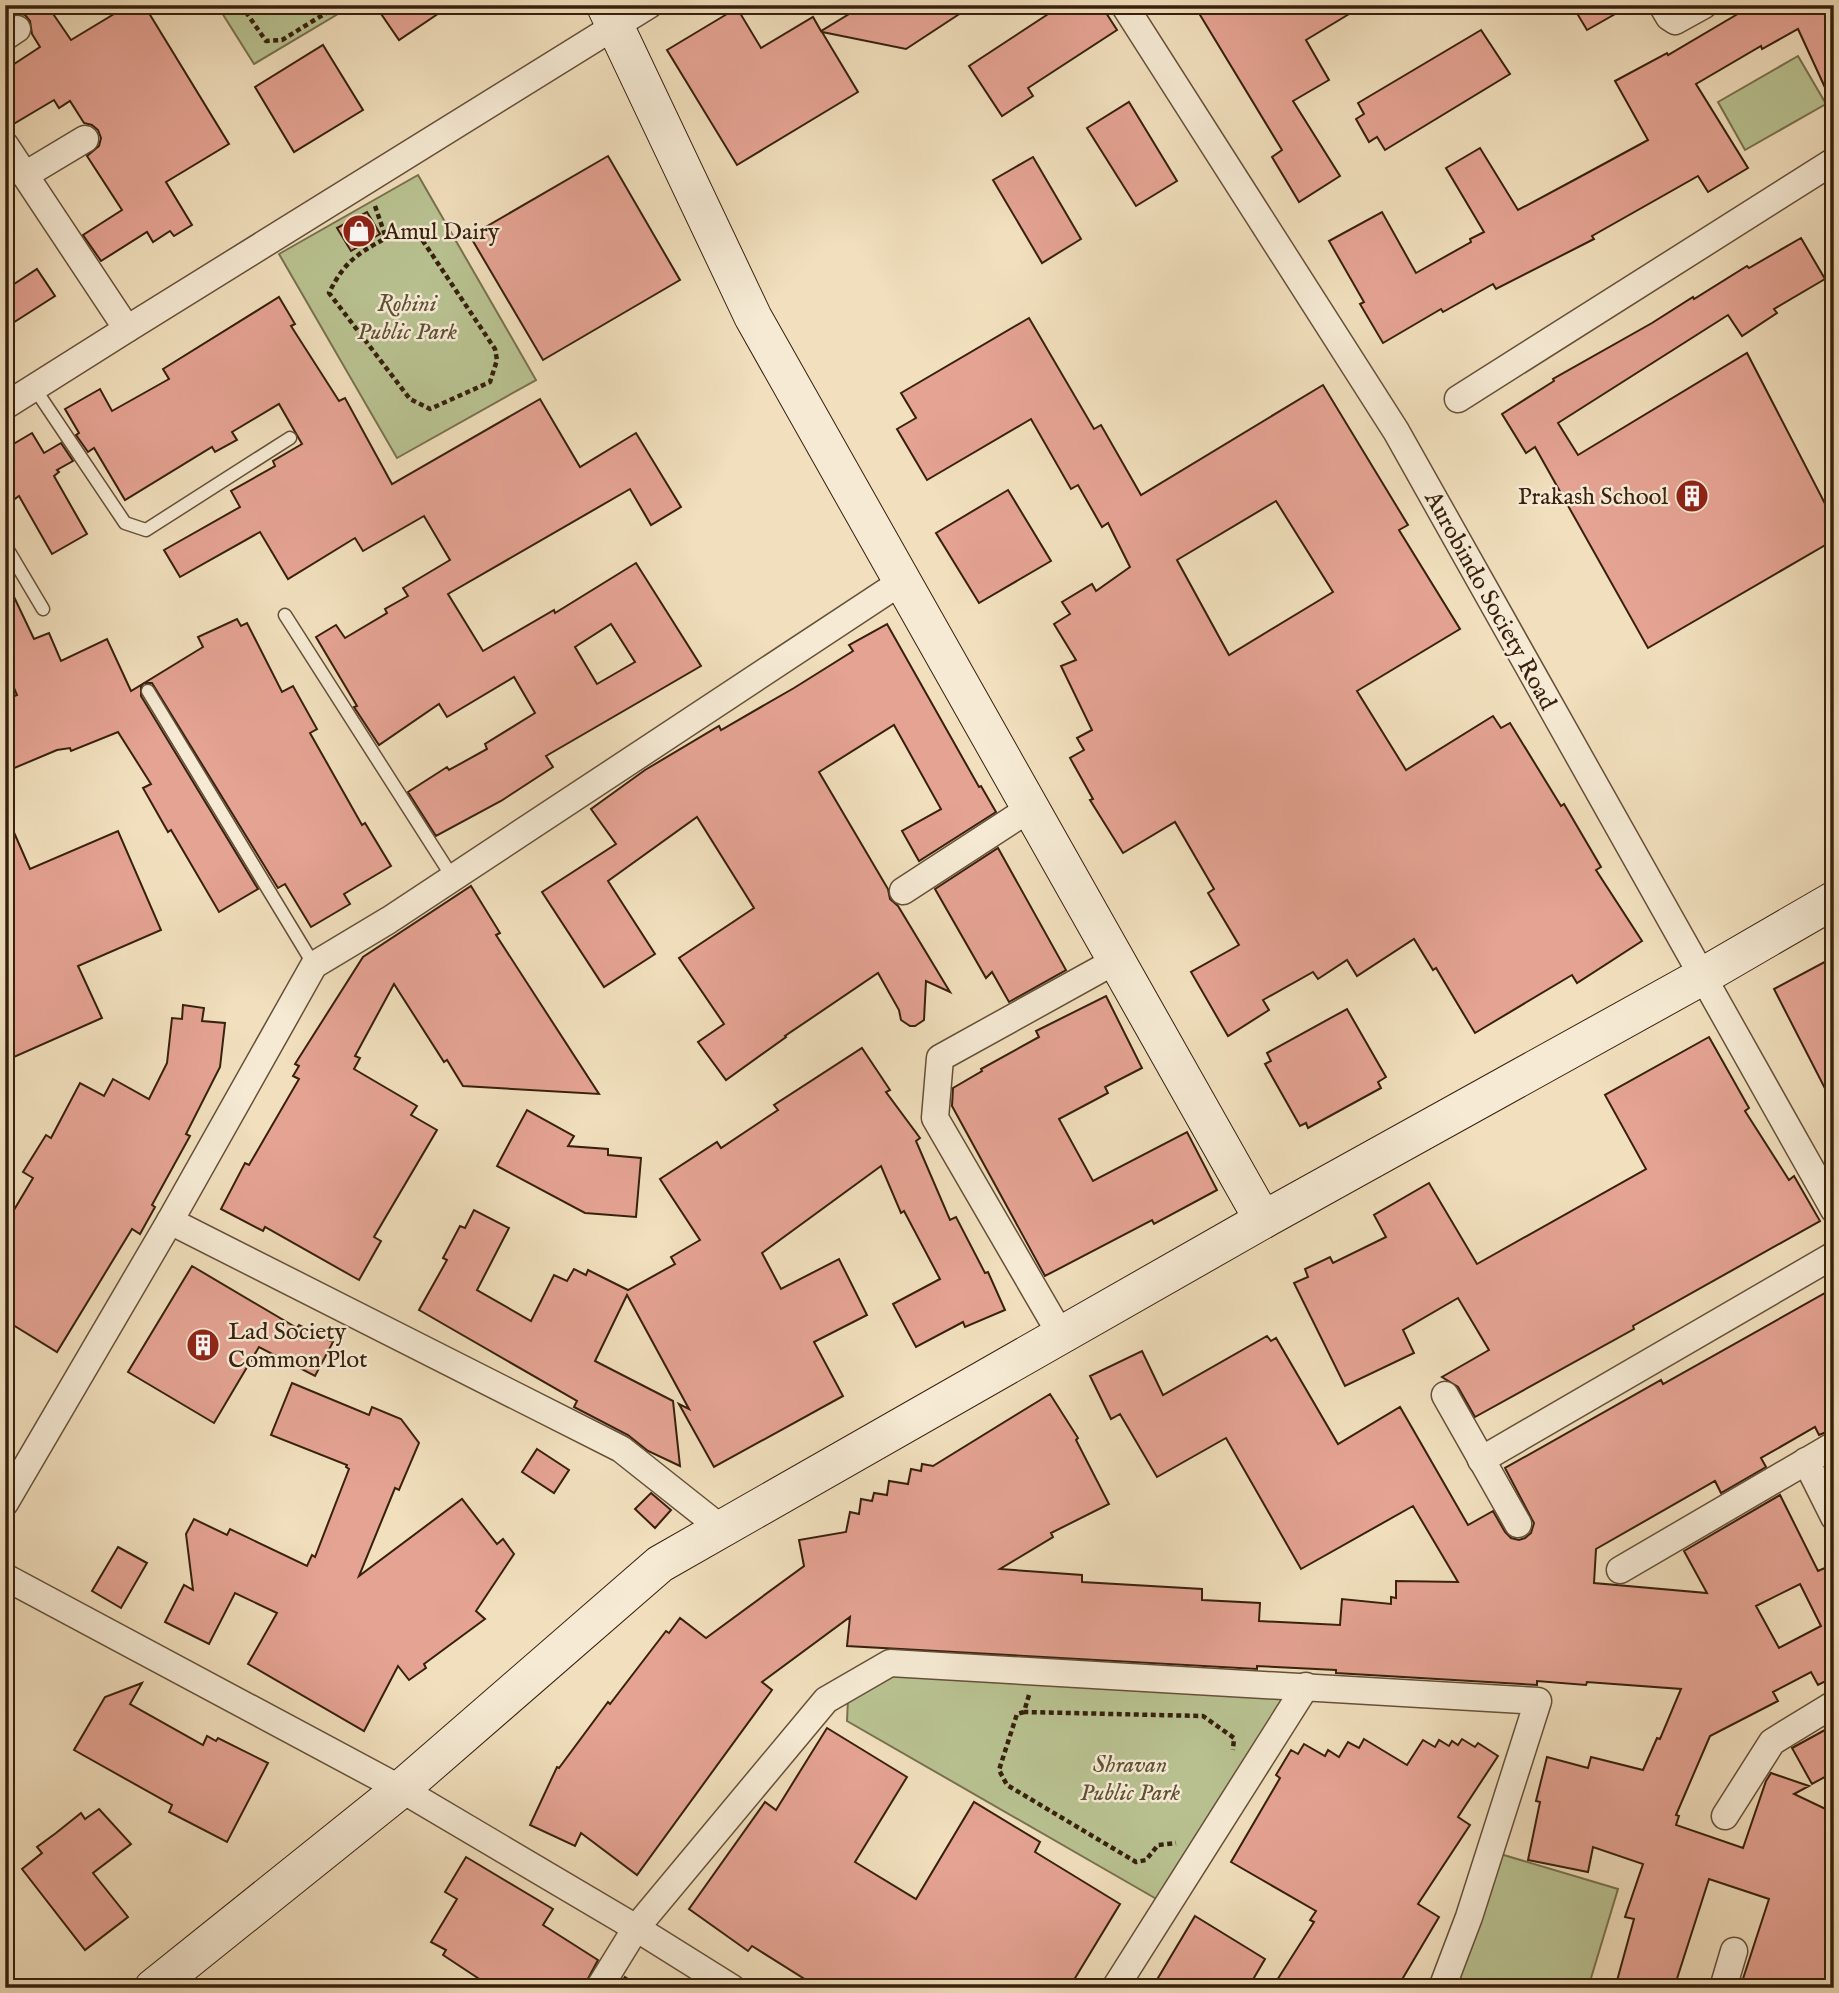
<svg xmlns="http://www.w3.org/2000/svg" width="1839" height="1993" font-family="'IM FELL English',serif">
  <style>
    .green { fill: #b9c291; stroke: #78714f; stroke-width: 2 }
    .building { fill: #e5a393; stroke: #37200d; stroke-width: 2; fill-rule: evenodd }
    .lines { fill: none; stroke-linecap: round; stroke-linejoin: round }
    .lane-casing { stroke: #665039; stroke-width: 15 }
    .street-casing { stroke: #665039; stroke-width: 29 }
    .secondary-casing { stroke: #37200d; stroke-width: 39 }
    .path { stroke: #37200d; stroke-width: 4.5; stroke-dasharray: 5 3.5; stroke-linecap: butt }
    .lane { stroke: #f6ead4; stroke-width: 12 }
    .street { stroke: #f6ead4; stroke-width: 26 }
    .secondary { stroke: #f6ead4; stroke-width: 37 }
    .labels { text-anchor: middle; stroke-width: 5; stroke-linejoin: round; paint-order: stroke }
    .poi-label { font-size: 24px; fill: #37200d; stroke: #f6ead4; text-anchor: start }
    .park-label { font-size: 24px; font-style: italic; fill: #5e5135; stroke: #f6ead4 }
    .street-label { font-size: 24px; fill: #37200d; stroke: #f6ead4 }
  </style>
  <rect width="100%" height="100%" fill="#f1dfbd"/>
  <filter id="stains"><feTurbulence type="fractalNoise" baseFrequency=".00286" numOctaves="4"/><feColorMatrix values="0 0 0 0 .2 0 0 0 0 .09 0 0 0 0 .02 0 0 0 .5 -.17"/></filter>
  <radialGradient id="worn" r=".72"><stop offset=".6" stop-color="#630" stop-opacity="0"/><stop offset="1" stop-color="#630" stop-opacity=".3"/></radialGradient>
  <g class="green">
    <polygon points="217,5 353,5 254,64"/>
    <polygon points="1798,56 1826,104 1745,150 1718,102"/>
    <polygon points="418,175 536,380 397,458 279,254"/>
    <polygon points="894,1672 1291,1695 1160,1901 847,1721 848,1699"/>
    <polygon points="1497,1853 1618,1889 1588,1988 1457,1988"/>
  </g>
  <g class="building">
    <polygon points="12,5 47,5 71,40 129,5 144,5 229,144 166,182 192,225 174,236 170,231 153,242 147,232 101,261 83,235 122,210 87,156 99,146 101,138 98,130 92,125 84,123 70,101 59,108 54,100 5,129 5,70 40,47 32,34 30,21 25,15 18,13"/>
    <polygon points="375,5 451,5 399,40"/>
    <polygon points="864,5 973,5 906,49 822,32 858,92 737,165 667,50 737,8 761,48 813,17 821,31"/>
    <polygon points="1062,5 1101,5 1117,30 1028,88 1033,96 1002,116 969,66"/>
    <polygon points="1194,5 1364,5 1306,40 1329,80 1293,101 1340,176 1299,202 1272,157 1282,150"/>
    <polygon points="1572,5 1631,5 1587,30"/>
    <polygon points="1753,5 1834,5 1834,107 1798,29 1762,49 1761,46 1696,84 1748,168 1708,192 1698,176 1592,236 1594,239 1496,289 1493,284 1443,312 1441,309 1383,343 1360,304 1364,302 1329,241 1382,212 1416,273 1471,242 1470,239 1484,232 1446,168 1480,148 1518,210 1576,179 1648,140 1615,81 1667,53 1668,55"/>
    <polygon points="1481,30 1510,74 1385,150 1377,137 1369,142 1356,119 1364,114 1358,103"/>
    <polygon points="323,45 363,110 294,152 255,87"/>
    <polygon points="1129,102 1177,181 1136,206 1087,128"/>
    <polygon points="608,156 680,280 543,360 470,236"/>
    <polygon points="1033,157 1081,239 1042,263 993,180"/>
    <polygon points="367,212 380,234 351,251 337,228"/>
    <polygon points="1801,238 1825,279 1774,309 1777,313 1742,336 1728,315 1558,423 1578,455 1747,353 1834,521 1834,540 1648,648 1535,447 1526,453 1502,414 1554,381 1553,379 1652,323 1693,297 1694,299 1747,266 1749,268"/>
    <polygon points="37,269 55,296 5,328 5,290"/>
    <path d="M279,297L295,324L291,326L339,401L345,398L392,484L540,399L580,467L636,433L681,507L651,525L630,489L448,594L483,651L554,610L555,613L636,563L701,666L546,756L553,767L501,801L436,836L408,792L447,767L449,770L487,749L485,744L535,713L514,677L447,717L439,704L379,745L354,707L357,706L316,637L336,625L345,638L387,613L385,609L408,596L403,588L450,560L424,516L363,551L355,538L288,579L260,532L180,577L164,550L240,507L231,491L275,466L273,461L302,444L279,404L232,432L237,440L215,452L212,447L125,500L94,448L88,452L76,435L79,433L65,409L100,389L112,411L169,379L163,369ZM611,624L635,662L597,684L575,647Z"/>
    <path d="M1029,318L1094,429L1101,425L1141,495L1323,385L1408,525L1399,530L1460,629L1357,691L1406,770L1493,716L1501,728L1510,723L1561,806L1564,804L1601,867L1596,870L1642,941L1577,983L1572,975L1475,1033L1436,968L1433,970L1414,939L1357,976L1347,960L1318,979L1313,972L1263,1000L1269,1010L1228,1036L1191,972L1239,945L1208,893L1214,889L1175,822L1123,853L1090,800L1093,799L1070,758L1084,750L1077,738L1092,730L1061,666L1076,660L1054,624L1070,614L1062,602L1092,584L1096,591L1130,567L1108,523L1102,527L1078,485L1071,489L1031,419L927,480L897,429L916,418L901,393ZM1276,501L1333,592L1229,655L1177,560Z"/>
    <polygon points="32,433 44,453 61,443 73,461 57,470 59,472 54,476 87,534 52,554 19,496 12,501 5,489 5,449"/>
    <polygon points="1008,490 1051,561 979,603 936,533"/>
    <polygon points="5,578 34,639 49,633 61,661 107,639 131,691 203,647 198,637 237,619 241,626 247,623 282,692 293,686 317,729 310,733 362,825 365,823 391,866 344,894 350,904 311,927 285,884 278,888 152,683 144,683 141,686 141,696 258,889 219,912 171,830 168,832 143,788 151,784 118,732 71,751 70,748 57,750 12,769 5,754 5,700 17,695 5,667"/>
    <polygon points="887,624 979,787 981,786 996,812 919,861 902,831 941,809 894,725 819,772 888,889 890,899 898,906 950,992 926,981 924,1020 915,1026 910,1026 901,1020 899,1010 878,973 785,1036 786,1037 726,1080 698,1042 724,1024 679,958 754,908 697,817 608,881 655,954 604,987 542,892 616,844 591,809 645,770 719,726 721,730 794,688 853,651 849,645"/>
    <polygon points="5,812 30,869 118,831 161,930 78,966 102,1018 14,1057 5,1036"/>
    <polygon points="998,848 1066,970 1009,1002 992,972 986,978 935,889"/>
    <polygon points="471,886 500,933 496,935 599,1094 463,1086 447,1060 444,1062 394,984 355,1056 360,1058 354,1069 417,1106 411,1115 437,1130 374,1237 381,1241 359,1280 265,1227 263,1231 221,1209 245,1163 249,1165 299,1079 293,1076 299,1066 295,1064 363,957"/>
    <polygon points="1834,957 1834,1106 1774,989"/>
    <polygon points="1106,996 1142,1068 1105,1087 1108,1093 1059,1119 1093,1181 1187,1132 1217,1190 1154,1224 1152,1220 1045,1276 952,1106 953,1088 982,1071 981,1069 1039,1037 1036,1031"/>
    <polygon points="183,1005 204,1008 202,1021 225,1023 220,1067 186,1134 190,1136 152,1205 155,1207 140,1234 132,1229 57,1352 5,1320 5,1225 33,1178 23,1172 46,1135 51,1138 80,1083 104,1096 113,1079 149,1099 167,1063 172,1018 182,1019"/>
    <polygon points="1347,1009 1386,1077 1378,1082 1381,1088 1308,1128 1306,1123 1300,1126 1265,1064 1271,1061 1267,1053"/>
    <polygon points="1709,1037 1749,1108 1745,1111 1789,1180 1794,1176 1820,1221 1633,1326 1634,1329 1475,1417 1458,1387 1442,1377 1489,1350 1458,1298 1403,1330 1414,1353 1345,1386 1294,1283 1308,1277 1305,1269 1330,1257 1333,1263 1386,1237 1374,1215 1429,1183 1477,1264 1646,1169 1605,1095"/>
    <polygon points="862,1048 890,1090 886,1092 920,1138 916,1141 950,1220 956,1217 985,1273 988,1272 1005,1310 965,1327 963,1322 916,1347 893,1304 940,1279 904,1211 901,1213 881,1166 762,1253 781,1289 839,1259 867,1315 814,1342 843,1396 714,1467 679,1404 689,1409 627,1295 595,1361 673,1401 680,1466 648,1451 628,1435 574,1407 577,1401 419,1310 447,1260 443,1258 460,1226 465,1228 474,1210 509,1228 477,1290 531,1321 554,1275 567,1281 574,1269 586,1275 588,1270 628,1290 675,1264 671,1257 700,1240 660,1179 717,1142 721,1148 778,1110 774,1105"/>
    <polygon points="527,1110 574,1136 568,1146 608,1149 608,1155 641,1158 636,1217 585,1213 497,1166"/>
    <polygon points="192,1266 297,1328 299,1325 333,1342 315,1376 259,1347 214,1423 128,1372"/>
    <path d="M1834,1288V1429L1819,1435L1815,1427L1761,1458L1766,1467L1721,1493L1715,1481L1596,1549L1594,1583L1707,1593L1684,1551L1780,1495L1818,1571L1834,1564V1677L1818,1685L1811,1672L1773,1692L1778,1701L1710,1736L1676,1815L1679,1816L1676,1825L1743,1848L1766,1781L1771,1773L1809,1786L1794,1794L1834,1813V1988H1740L1769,1899L1709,1879L1674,1988H1615L1634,1919L1625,1917L1643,1864L1593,1847L1588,1872L1528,1860L1540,1802L1536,1801L1547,1757L1588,1768L1591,1757L1643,1770L1657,1738L1660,1739L1681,1689L1587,1682L1586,1685L1537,1681V1685L1336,1673V1670L1257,1666V1669L847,1646L850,1617L762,1682L772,1690L637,1875L581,1833L575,1846L530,1825L557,1767L559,1768L608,1702L610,1704L666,1631L669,1633L680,1618L706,1638L804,1566L799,1540L846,1532L850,1512L859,1514L861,1499L872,1501L874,1493L887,1495L889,1481L908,1484L911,1469L921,1471L922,1464L933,1466L1050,1394L1078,1438L1076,1440L1109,1504L1051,1533L1053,1537L1000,1569L1082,1575V1582L1202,1589V1600L1260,1603L1259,1621L1340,1625L1342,1599L1391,1604V1597L1396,1598V1581L1458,1582L1413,1506L1301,1569L1226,1438L1157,1477L1120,1414L1111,1419L1090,1376L1142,1351L1163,1395L1267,1336L1271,1341L1276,1338L1338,1444L1400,1407L1468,1525L1493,1511L1505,1532L1511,1538L1519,1540L1525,1538L1531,1533L1534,1523L1505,1468L1661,1380L1663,1384ZM1800,1584L1821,1626L1779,1648L1756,1606Z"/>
    <polygon points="292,1383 369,1415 372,1407 401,1419 419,1443 399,1490 395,1488 359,1576 462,1499 497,1544 503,1539 514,1554 476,1611 485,1619 424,1664 426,1668 409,1680 398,1666 364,1731 248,1664 277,1613 235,1593 209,1644 165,1622 184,1585 193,1590 186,1534 194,1519 227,1535 230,1529 307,1566 312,1555 315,1557 349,1469 346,1467 347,1465 271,1435"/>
    <polygon points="537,1449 569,1470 554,1493 522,1472"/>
    <polygon points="651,1493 671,1510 655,1528 635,1509"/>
    <polygon points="118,1547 147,1563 121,1608 92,1591"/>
    <polygon points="142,1683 130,1704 203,1745 207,1736 216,1741 218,1738 268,1763 227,1842 169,1812 172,1805 74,1750 105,1697"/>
    <polygon points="1834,1725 1834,1772 1812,1784 1792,1748"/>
    <polygon points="827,1728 907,1777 855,1862 916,1899 974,1802 1040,1842 1035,1852 1120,1904 1069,1988 819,1988 752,1946 748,1951 689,1909 765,1802 776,1810"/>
    <polygon points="1364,1739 1407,1765 1423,1740 1435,1747 1439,1740 1449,1746 1452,1741 1458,1745 1462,1739 1475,1747 1478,1743 1498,1756 1458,1817 1470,1825 1418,1904 1439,1917 1397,1988 1272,1988 1314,1922 1310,1920 1316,1911 1231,1862 1280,1778 1276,1775 1291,1750 1298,1754 1304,1744 1325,1756 1328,1750 1339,1757 1348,1742 1359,1748"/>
    <polygon points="99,1809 131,1844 93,1873 128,1917 85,1950 22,1869 42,1853 37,1847 56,1833 81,1813 85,1819"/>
    <polygon points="466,1857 553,1909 543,1925 598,1960 583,1988 493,1988 443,1955 446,1950 431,1942 457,1899 445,1892"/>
    <polygon points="1195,1916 1265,1959 1248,1988 1152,1988"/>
    <polygon points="625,1977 642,1988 618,1988"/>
  </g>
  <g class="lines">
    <defs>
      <g id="lane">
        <polyline points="35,389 125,523 146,530 290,438"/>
        <polyline points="5,545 43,609"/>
        <polyline points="285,615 453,878"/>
        <polyline points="148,691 314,965"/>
      </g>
      <g id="street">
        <polyline points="1124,5 1396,431 1834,1210"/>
        <polyline points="1662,5 1669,17 1675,21 1704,5"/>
        <polyline points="5,37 17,29"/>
        <polyline points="5,145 127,329"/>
        <polyline points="25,175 85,139"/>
        <polyline points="1458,399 1834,161"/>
        <polyline points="5,406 127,329 649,5"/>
        <polyline points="903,891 1032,807"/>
        <polyline points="170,1221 621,1449 722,1529"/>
        <polyline points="1061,1335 935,1118 940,1058 1117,960"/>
        <polyline points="1445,1395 1518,1524"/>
        <polyline points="1481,1460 1834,1255"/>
        <polyline points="1806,1461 1834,1517"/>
        <polyline points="5,1503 170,1221 314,965 389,920 904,580"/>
        <polyline points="1620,1570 1834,1445"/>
        <polyline points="5,1577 401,1789 636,1928 732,1988"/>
        <polyline points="1725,1816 1772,1742 1834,1704"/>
        <polyline points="599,1988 636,1928 826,1700 890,1663 1538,1701 1469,1917 1442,1988"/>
        <polyline points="1115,1988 1306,1686"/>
        <polyline points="1723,1988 1734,1951"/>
      </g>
      <g id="secondary">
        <polyline points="605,5 753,317 1263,1220"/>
        <polyline points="153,1988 401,1789 660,1564 1263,1220 1703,976 1834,900"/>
      </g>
    </defs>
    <use href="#lane" class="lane-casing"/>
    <use href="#street" class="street-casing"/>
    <use href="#secondary" class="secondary-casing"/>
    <g class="path">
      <polyline points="241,5 266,41 282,40 339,5"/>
      <path d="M375,206L386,238L402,229L419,235L495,349L497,360L490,382L430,409L410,399L329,293C344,262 357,254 386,238"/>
      <polyline points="1029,1695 1024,1712 1203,1716 1234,1738 1233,1750"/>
      <polyline points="1024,1712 1017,1714 999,1770 1007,1785 1136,1862 1146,1860 1158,1845 1176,1843"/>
    </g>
    <use href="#lane" class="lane"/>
    <use href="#street" class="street"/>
    <use href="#secondary" class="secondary"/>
  </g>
  <defs>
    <symbol id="shop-disc" viewBox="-11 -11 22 22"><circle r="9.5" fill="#8f2418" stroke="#f6ead4"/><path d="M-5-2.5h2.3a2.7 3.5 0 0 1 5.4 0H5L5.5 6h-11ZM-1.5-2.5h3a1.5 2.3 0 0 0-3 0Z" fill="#fff"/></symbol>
    <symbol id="building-disc" viewBox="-11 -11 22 22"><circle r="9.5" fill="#8f2418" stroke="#f6ead4"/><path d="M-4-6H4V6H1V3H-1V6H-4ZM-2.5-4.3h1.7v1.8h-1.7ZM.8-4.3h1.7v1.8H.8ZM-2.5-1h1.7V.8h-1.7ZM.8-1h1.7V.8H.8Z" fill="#fff"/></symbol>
  </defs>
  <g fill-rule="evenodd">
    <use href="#shop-disc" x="340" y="212" width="38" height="38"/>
    <use href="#building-disc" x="1673" y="477" width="38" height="38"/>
    <use href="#building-disc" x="184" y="1326" width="38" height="38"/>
  </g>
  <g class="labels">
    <g class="poi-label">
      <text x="384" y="239">Amul Dairy</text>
      <text x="1668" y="504" text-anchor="end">Prakash School</text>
      <text x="228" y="1339">Lad Society<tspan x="228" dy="28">Common Plot</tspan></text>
    </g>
    <g class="park-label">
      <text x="407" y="311">Rohini<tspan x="407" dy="28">Public Park</tspan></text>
      <text x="1130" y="1772">Shravan<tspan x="1130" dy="28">Public Park</tspan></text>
    </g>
    <g class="street-label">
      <text transform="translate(1491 600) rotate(61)" y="8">Aurobindo Society Road</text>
    </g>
  </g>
  <rect width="1839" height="1993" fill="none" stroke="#f1dfbd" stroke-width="28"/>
  <rect x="7" y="7" width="1825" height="1979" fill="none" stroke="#37200d" stroke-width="3.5"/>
  <rect x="14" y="14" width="1811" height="1965" fill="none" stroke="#37200d" stroke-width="2"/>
  <rect width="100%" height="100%" filter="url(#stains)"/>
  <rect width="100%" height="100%" fill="url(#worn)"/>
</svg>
